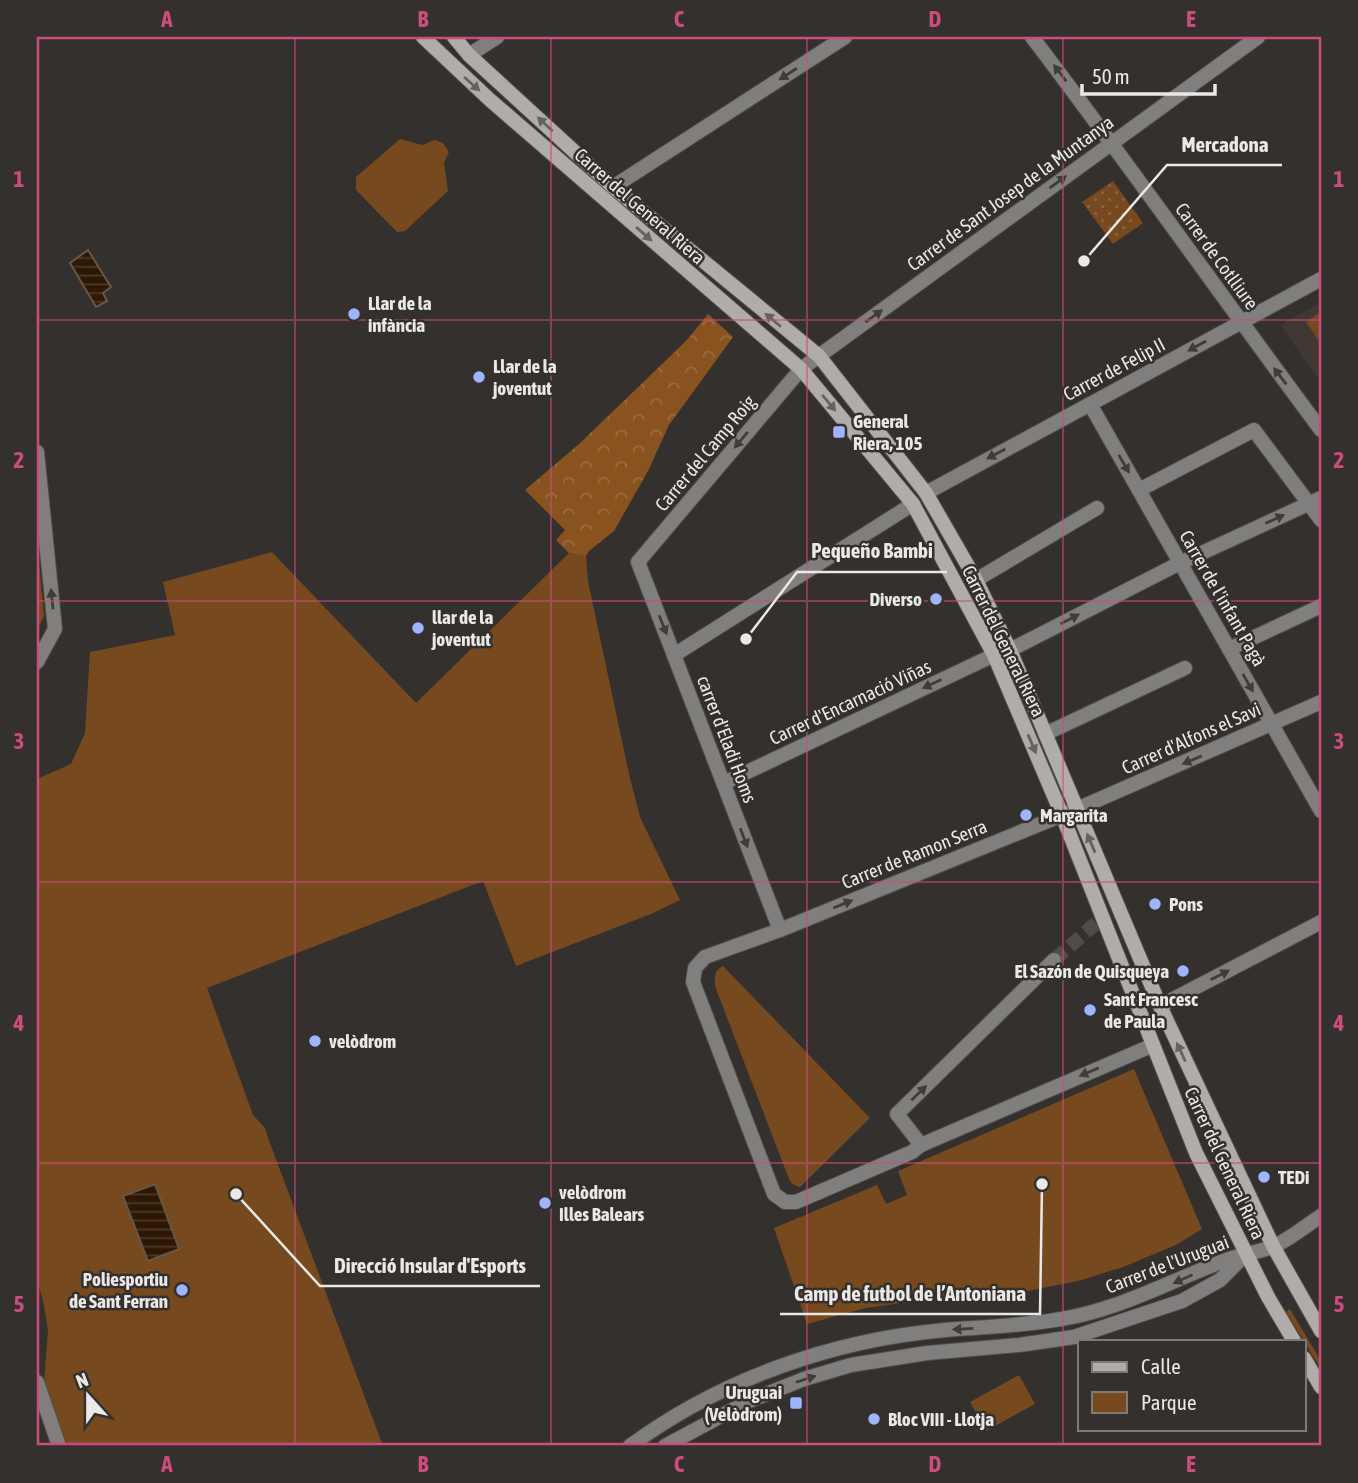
<svg xmlns="http://www.w3.org/2000/svg" width="1358" height="1483" font-family="'Asap Condensed',sans-serif">
  <style>
    .built { fill: #403831 }
    .green { fill: #76491e }
    .forest { fill: url(#forest-crowns) }
    .cemetery { fill: url(#cemetery-stones) }
    .park { fill: url(#park-dots) }
    .water { fill: url(#water-rules); stroke: #675748; stroke-width: 2 }
    .lines { fill: none; stroke-linecap: round; stroke-linejoin: round }
    .minor-tunnel { stroke: #4f4c49; stroke-width: 14; stroke-dasharray: 14 7; stroke-linecap: butt }
    .minor-casing { stroke: #504e4b; stroke-width: 16 }
    .tertiary-casing { stroke: #504e4b; stroke-width: 16 }
    .secondary-casing { stroke: #504e4b; stroke-width: 16 }
    .minor { stroke: #817f7e; stroke-width: 14 }
    .tertiary { stroke: #817f7e; stroke-width: 14 }
    .secondary { stroke: #afacaa; stroke-width: 14 }
    .oneway { fill: #3f3c39 }
    .oneway2 { fill: #65625f }
    .grid { fill: none; stroke: #cc4c7e; stroke-width: 2; stroke-opacity: 0.55 }
    .poi-dot { fill: #9eb4fd; stroke: #33302d; stroke-width: 2.5 }
    .labels { text-anchor: middle; stroke-width: 5; stroke-linejoin: round; paint-order: stroke }
    .street-label { font-size: 19px; fill: #ebe9e7; stroke: #33302d }
    .poi-label { font-size: 19px; font-weight: bold; fill: #ebe9e7; stroke: #33302d; text-anchor: start }
    .leader { fill: none; stroke: #ebe9e7; stroke-width: 2.5 }
    .callout-dot { fill: #ebe9e7; stroke: #33302d; stroke-width: 2.5 }
    .callout-label { font-size: 21px; text-anchor: middle; font-weight: bold; fill: #ebe9e7; stroke: #33302d; stroke-width: 5; stroke-linejoin: round; paint-order: stroke }
    .neatline { fill: none; stroke: #cc4c7e; stroke-width: 2.5 }
    .grid-label { font-size: 23px; text-anchor: middle; font-weight: bold; fill: #cc4c7e }
  </style>
  <defs>
    <pattern id="forest-crowns" width="20" height="18" patternUnits="userSpaceOnUse" patternTransform="scale(1.75)"><rect width="20" height="18" fill="#88531f"/><path d="M2 6a3 3 0 1 1 6 0M12 15a3 3 0 1 1 6 0" fill="none" stroke="#996c40"/></pattern>
    <pattern id="cemetery-stones" width="16" height="16" patternUnits="userSpaceOnUse" patternTransform="scale(1.75)"><rect width="16" height="16" fill="#76491e"/><path d="M2 7V4a2 2 0 0 1 4 0v3zM10 15v-3a2 2 0 0 1 4 0v3z" fill="#8a633f"/></pattern>
    <pattern id="park-dots" width="8" height="8" patternUnits="userSpaceOnUse" patternTransform="scale(1.75)"><rect width="8" height="8" fill="#76491e"/><path d="M2 2h.1M6 6h.1" fill="none" stroke="#8a633f" stroke-width="1.8" stroke-linecap="round"/></pattern>
    <pattern id="water-rules" width="6" height="5" patternUnits="userSpaceOnUse" patternTransform="scale(1.75)"><rect width="6" height="5" fill="#2e1804"/><path d="M0 2.5h6" fill="none" stroke="#4c3a29"/></pattern>
  </defs>
  <rect width="100%" height="100%" fill="#33302d"/>
  <polygon class="built" points="1321,302 1321,382 1280,325"/>
  <g class="green">
    <polygon points="400,139 422,145 435,140 443,143 449,152 444,163 448,191 405,231 397,232 356,190 356,177"/>
    <polygon points="1319,313 1321,316 1321,344 1306,322"/>
    <polygon points="272,552 416,703 569,553 586,556 588,581 629,774 640,817 680,900 651,914 516,966 483,881 207,988 253,1115 265,1128 267,1135 383,1446 67,1446 44,1383 48,1330 43,1300 37,1281 37,779 71,764 85,733 90,652 175,635 163,582"/>
    <path d="M723,966L870,1118L800,1187L792,1184L789,1179L716,989C714,979 713,971 723,966Z"/>
    <polygon points="1134,1069 1202,1229 1176,1245 1123,1267 1078,1281 1007,1295 950,1296 866,1308 807,1324 774,1228 877,1185 886,1204 907,1195 898,1171"/>
    <polygon points="1290,1309 1321,1361 1321,1369 1286,1312"/>
    <polygon points="1019,1375 1035,1404 986,1431 970,1402"/>
  </g>
  <polygon class="forest" points="708,314 733,337 669,425 648,471 614,531 589,551 586,556 569,553 556,540 565,530 525,490 579,444 687,340"/>
  <polygon class="cemetery" points="37,541 44,616 37,630"/>
  <polygon class="park" points="1113,181 1143,223 1113,244 1082,202"/>
  <g class="water">
    <polygon points="88,250 111,287 103,293 107,301 96,307 70,263"/>
    <polygon points="155,1184 179,1249 148,1261 123,1196"/>
  </g>
  <g class="lines">
    <polyline class="minor-tunnel" points="1054,960 1102,918"/>
    <defs>
      <g id="minor">
        <polyline points="469,55 497,37"/>
        <polyline points="613,187 845,37"/>
        <polyline points="1090,404 1321,811"/>
        <polyline points="37,452 55,629 37,662"/>
        <polyline points="1139,490 1254,430 1321,520"/>
        <polyline points="926,493 1321,279"/>
        <polyline points="976,580 1097,508"/>
        <polyline points="1229,649 1321,606"/>
        <polyline points="1010,650 1180,563 1321,498"/>
        <polyline points="674,655 913,504"/>
        <polyline points="1045,734 1185,668"/>
        <polyline points="724,783 994,655"/>
        <polyline points="780,930 638,562 801,369 1258,37"/>
        <polyline points="1054,960 897,1114 921,1145 1151,1046"/>
        <polyline points="1160,1006 1321,922"/>
        <polyline points="921,1145 912,1152 796,1202 785,1202 774,1194 693,982 695,968 705,957 780,930 1077,809 1321,702"/>
        <polyline points="37,1382 59,1446"/>
      </g>
      <g id="tertiary">
        <path d="M1032,37C1131,167 1224,300 1321,430"/>
        <path d="M630,1446C721,1379 833,1340 945,1330C984,1327 1023,1326 1061,1319C1118,1310 1168,1282 1221,1262C1237,1255 1255,1253 1272,1247C1289,1240 1305,1226 1321,1216"/>
        <polyline points="665,1446 749,1401 804,1379 851,1365 927,1353 1019,1345 1074,1337 1182,1301 1220,1280 1243,1257"/>
      </g>
      <g id="secondary">
        <polyline points="423,37 490,100 801,369 913,504 994,655 1062,815 1196,1153 1268,1297 1294,1341"/>
        <polyline points="454,37 469,55 613,187 819,356 926,493 976,580 1010,650 1160,1006 1273,1246 1321,1331"/>
        <polyline points="1304,1358 1321,1387"/>
      </g>
    </defs>
    <use href="#minor" class="minor-casing"/>
    <use href="#tertiary" class="tertiary-casing"/>
    <use href="#secondary" class="secondary-casing"/>
    <use href="#minor" class="minor"/>
    <use href="#tertiary" class="tertiary"/>
    <use href="#secondary" class="secondary"/>
  </g>
  <defs><path id="oneway-solid" d="M-6-.8H1V-3.2L6.5 0L1 3.2V.8H-6Z" transform="scale(1.75)"/></defs>
  <g class="oneway">
    <use href="#oneway-solid" transform="translate(1060 73) rotate(-127)"/>
    <use href="#oneway-solid" transform="translate(788 74) rotate(147)"/>
    <use href="#oneway-solid" transform="translate(1058 182) rotate(-36)"/>
    <use href="#oneway-solid" transform="translate(874 316) rotate(-36)"/>
    <use href="#oneway-solid" transform="translate(1197 346) rotate(151)"/>
    <use href="#oneway-solid" transform="translate(1280 376) rotate(-127)"/>
    <use href="#oneway-solid" transform="translate(741 440) rotate(130)"/>
    <use href="#oneway-solid" transform="translate(996 454) rotate(152)"/>
    <use href="#oneway-solid" transform="translate(1124 464) rotate(60)"/>
    <use href="#oneway-solid" transform="translate(1275 519) rotate(-25)"/>
    <use href="#oneway-solid" transform="translate(52 599) rotate(-96)"/>
    <use href="#oneway-solid" transform="translate(1070 619) rotate(-27)"/>
    <use href="#oneway-solid" transform="translate(663 625) rotate(68)"/>
    <use href="#oneway-solid" transform="translate(1248 683) rotate(60)"/>
    <use href="#oneway-solid" transform="translate(932 684) rotate(155)"/>
    <use href="#oneway-solid" transform="translate(1192 760) rotate(157)"/>
    <use href="#oneway-solid" transform="translate(744 838) rotate(69)"/>
    <use href="#oneway-solid" transform="translate(843 904) rotate(-22)"/>
    <use href="#oneway-solid" transform="translate(1220 975) rotate(-27)"/>
    <use href="#oneway-solid" transform="translate(1089 1072) rotate(157)"/>
    <use href="#oneway-solid" transform="translate(919 1093) rotate(-44)"/>
    <use href="#oneway-solid" transform="translate(1183 1279) rotate(156)"/>
    <use href="#oneway-solid" transform="translate(963 1329) rotate(177)"/>
    <use href="#oneway-solid" transform="translate(806 1379) rotate(-18)"/>
  </g>
  <g class="oneway2">
    <use href="#oneway-solid" transform="translate(472 84) rotate(42)"/>
    <use href="#oneway-solid" transform="translate(545 124) rotate(-137)"/>
    <use href="#oneway-solid" transform="translate(644 234) rotate(41)"/>
    <use href="#oneway-solid" transform="translate(773 320) rotate(-140)"/>
    <use href="#oneway-solid" transform="translate(829 403) rotate(50)"/>
    <use href="#oneway-solid" transform="translate(1032 744) rotate(67)"/>
    <use href="#oneway-solid" transform="translate(1091 843) rotate(-113)"/>
    <use href="#oneway-solid" transform="translate(1181 1052) rotate(-115)"/>
  </g>
  <path class="grid" d="M295,37V1446M551,37V1446M807,37V1446M1063,37V1446M37,320H1321M37,601H1321M37,882H1321M37,1163H1321"/>
  <g class="poi-dot">
    <circle cx="354" cy="314" r="7"/>
    <circle cx="479" cy="377" r="7"/>
    <rect x="832" y="425" width="14" height="14" rx="3.5"/>
    <circle cx="936" cy="599" r="7"/>
    <circle cx="418" cy="628" r="7"/>
    <circle cx="1026" cy="815" r="7"/>
    <circle cx="1155" cy="904" r="7"/>
    <circle cx="1183" cy="971" r="7"/>
    <circle cx="1090" cy="1010" r="7"/>
    <circle cx="315" cy="1041" r="7"/>
    <circle cx="1264" cy="1177" r="7"/>
    <circle cx="545" cy="1203" r="7"/>
    <circle cx="182" cy="1290" r="7"/>
    <rect x="789" y="1396" width="14" height="14" rx="3.5"/>
    <circle cx="874" cy="1419" r="7"/>
  </g>
  <g class="labels">
    <g class="street-label">
      <text transform="translate(1010 193) rotate(-36)" y="7">Carrer de Sant Josep de la Muntanya</text>
      <text transform="translate(640 206) rotate(41)" y="7">Carrer del General Riera</text>
      <text transform="translate(1217 256) rotate(54)" y="7">Carrer de Cotlliure</text>
      <text transform="translate(1114 369) rotate(-28)" y="7">Carrer de Felip II</text>
      <text transform="translate(705 453) rotate(-50)" y="7">Carrer del Camp Roig</text>
      <text transform="translate(1223 598) rotate(60)" y="7">Carrer de l'infant Pagà</text>
      <text transform="translate(1004 641) rotate(64)" y="7">Carrer del General Riera</text>
      <text transform="translate(850 702) rotate(-25)" y="7">Carrer d'Encarnació Viñas</text>
      <text transform="translate(1191 738) rotate(-24)" y="7">Carrer d'Alfons el Savi</text>
      <text transform="translate(727 739) rotate(69)" y="7">carrer d'Eladi Homs</text>
      <text transform="translate(914 854) rotate(-22)" y="7">Carrer de Ramon Serra</text>
      <text transform="translate(1225 1163) rotate(65)" y="7">Carrer del General Riera</text>
      <text transform="translate(1167 1264) rotate(-21)" y="7">Carrer de l'Uruguai</text>
    </g>
    <g class="poi-label">
      <text x="368" y="310">Llar de la<tspan x="368" dy="22">infància</tspan></text>
      <text x="493" y="373">Llar de la<tspan x="493" dy="22">joventut</tspan></text>
      <text x="853" y="428">General<tspan x="853" dy="22">Riera, 105</tspan></text>
      <text x="922" y="606" text-anchor="end">Diverso</text>
      <text x="432" y="624">llar de la<tspan x="432" dy="22">joventut</tspan></text>
      <text x="1040" y="822">Margarita</text>
      <text x="1169" y="911">Pons</text>
      <text x="1169" y="978" text-anchor="end">El Sazón de Quisqueya</text>
      <text x="1104" y="1006">Sant Francesc<tspan x="1104" dy="22">de Paula</tspan></text>
      <text x="329" y="1048">velòdrom</text>
      <text x="1278" y="1184">TEDi</text>
      <text x="559" y="1199">velòdrom<tspan x="559" dy="22">Illes Balears</tspan></text>
      <text x="168" y="1286" text-anchor="end">Poliesportiu<tspan x="168" dy="22">de Sant Ferran</tspan></text>
      <text x="782" y="1399" text-anchor="end">Uruguai<tspan x="782" dy="22">(Velòdrom)</tspan></text>
      <text x="888" y="1426">Bloc VIII - Llotja</text>
    </g>
  </g>
  <path class="leader" d="M1084 261L1167 165H1282M746 639L797 572H947M236 1194L320 1286H540M1042 1184L1040 1314H780"/>
  <g class="callout-dot">
    <circle cx="1084" cy="261" r="7"/>
    <circle cx="746" cy="639" r="7"/>
    <circle cx="236" cy="1194" r="7"/>
    <circle cx="1042" cy="1184" r="7"/>
  </g>
  <g class="callout-label">
    <text x="1225" y="152">Mercadona</text>
    <text x="872" y="558">Pequeño Bambi</text>
    <text x="430" y="1273">Direcció Insular d'Esports</text>
    <text x="910" y="1301">Camp de futbol de l’Antoniana</text>
  </g>
  <rect width="1358" height="1483" fill="none" stroke="#33302d" stroke-width="77"/>
  <rect x="1078" y="1340" width="228" height="91" fill="#33302d" stroke="#7d7a77" stroke-width="2"/>
  <rect x="1092" y="1362" width="35" height="10" fill="#afacaa" stroke="#7d7a77" stroke-width="2"/>
  <text x="1141" y="1374" font-size="21" fill="#ebe9e7">Calle</text>
  <rect x="1092" y="1392" width="35" height="21" fill="#76491e" stroke="#7d7a77" stroke-width="2"/>
  <text x="1141" y="1410" font-size="21" fill="#ebe9e7">Parque</text>
  <g transform="translate(88 1396) rotate(339)" stroke="#33302d" stroke-width="5" paint-order="stroke">
  <path d="M0-5L12 26L0 18L-12 26Z" fill="#ebe9e7"/>
  <text y="-10" font-size="19" font-weight="bold" text-anchor="middle" fill="#ebe9e7">N</text>
  </g>
  <path d="M1082 84v10h133v-10" fill="none" stroke="#ebe9e7" stroke-width="3.5"/>
  <text x="1092" y="84" font-size="21" fill="#ebe9e7" stroke="#33302d" stroke-width="5" paint-order="stroke">50 m</text>
  <rect x="38" y="38" width="1282" height="1406" class="neatline"/>
  <g class="grid-label">
    <text x="167" y="27">A</text>
    <text x="423" y="27">B</text>
    <text x="679" y="27">C</text>
    <text x="935" y="27">D</text>
    <text x="1191" y="27">E</text>
    <text x="19" y="187">1</text>
    <text x="1339" y="187">1</text>
    <text x="19" y="468">2</text>
    <text x="1339" y="468">2</text>
    <text x="19" y="749">3</text>
    <text x="1339" y="749">3</text>
    <text x="19" y="1031">4</text>
    <text x="1339" y="1031">4</text>
    <text x="19" y="1312">5</text>
    <text x="1339" y="1312">5</text>
    <text x="167" y="1472">A</text>
    <text x="423" y="1472">B</text>
    <text x="679" y="1472">C</text>
    <text x="935" y="1472">D</text>
    <text x="1191" y="1472">E</text>
  </g>
</svg>
